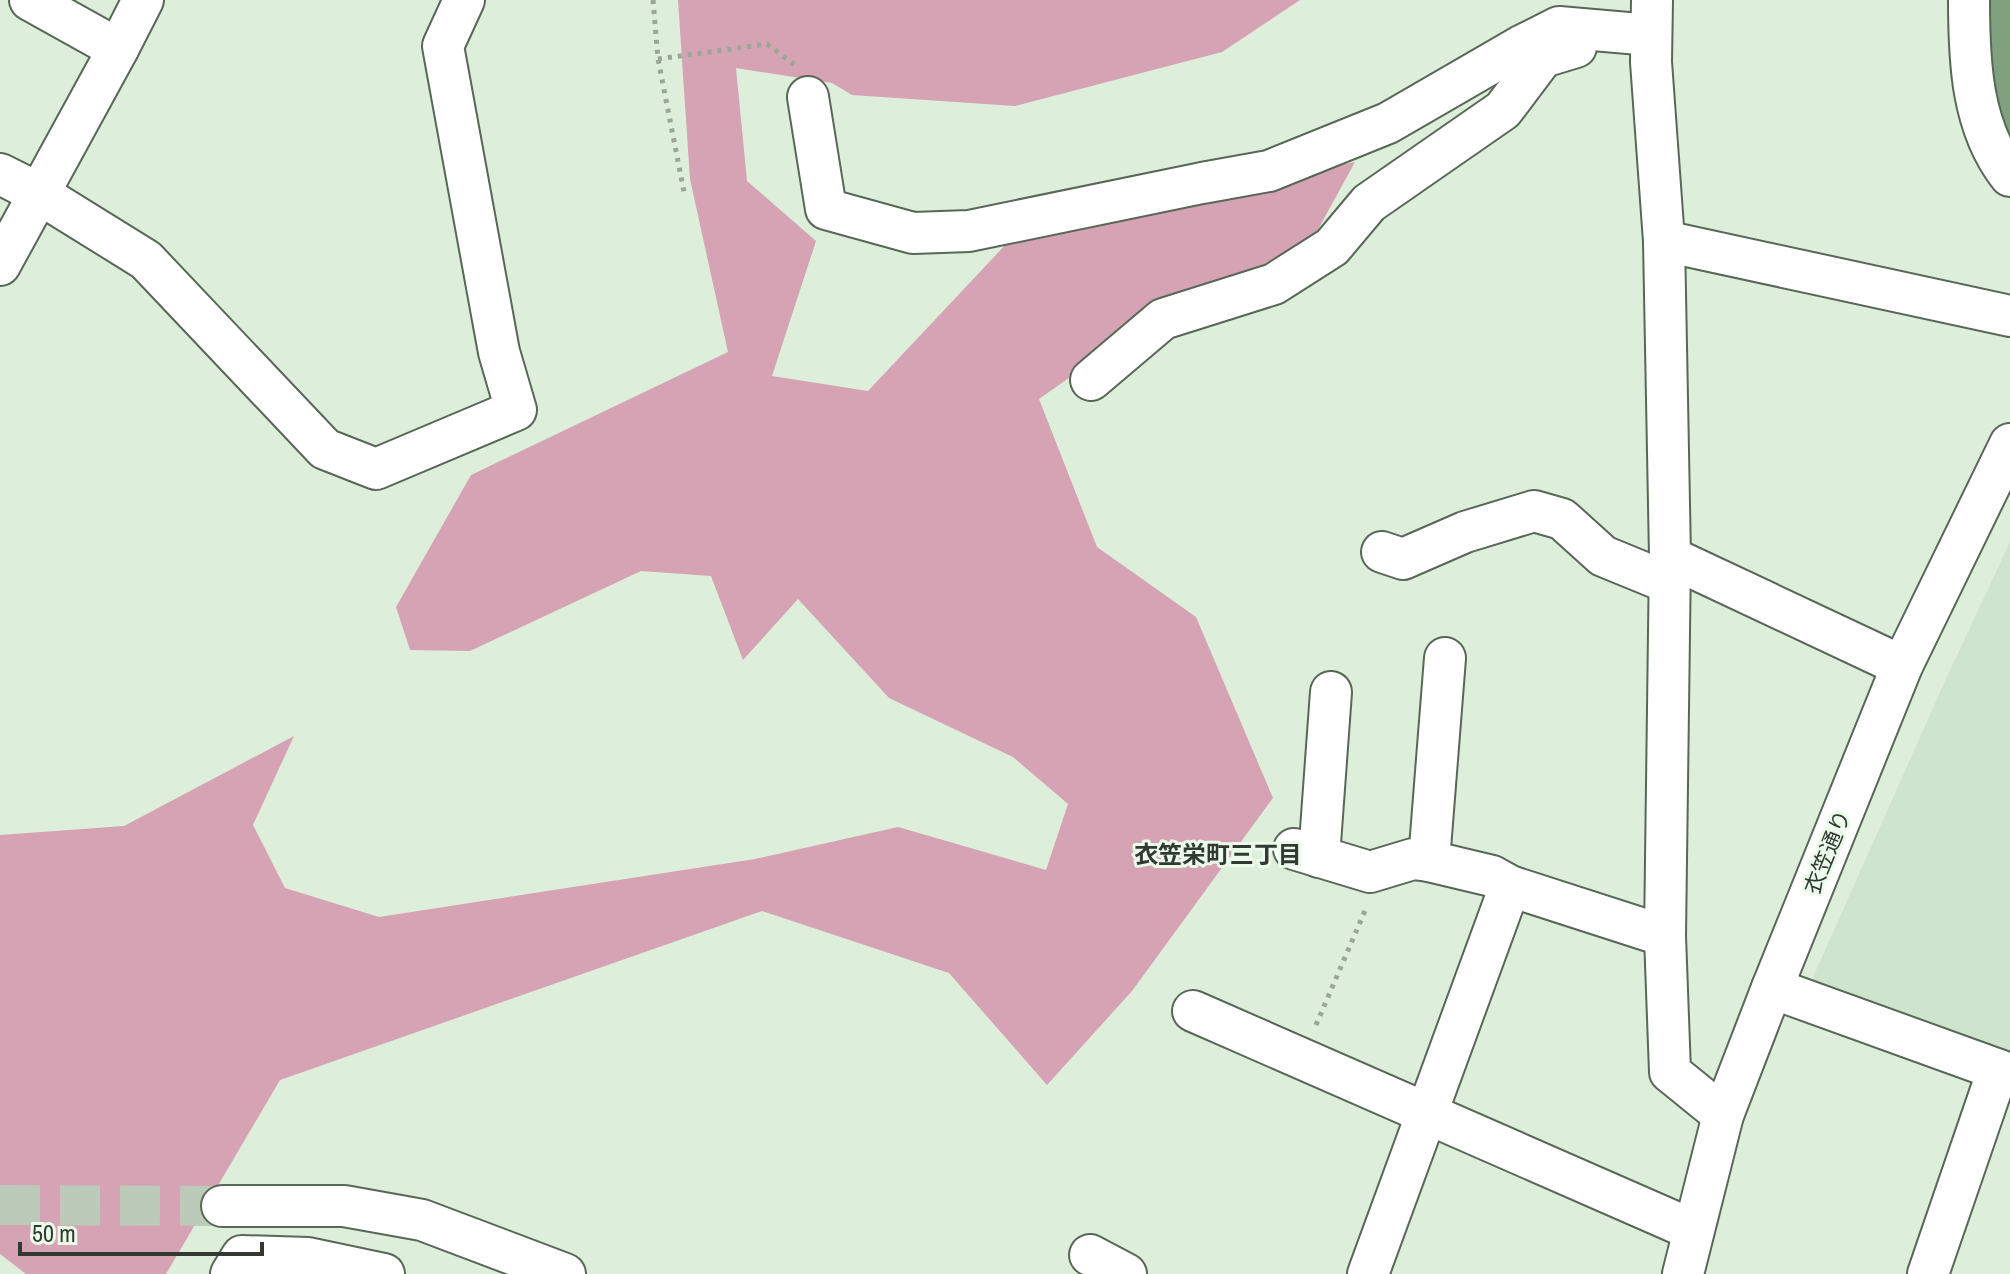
<svg xmlns="http://www.w3.org/2000/svg" width="2010" height="1274" font-family="'Archivo Narrow','Noto Sans JP',sans-serif">
  <style>
    .built { fill: #cee4cc }
    .forest { fill: #d6a3b4 }
    .lines { fill: none; stroke-linecap: round; stroke-linejoin: round }
    .river { stroke: #80a17d; stroke-width: 58 }
    .minor-tunnel { stroke: #bbcab9; stroke-width: 40; stroke-dasharray: 40 20; stroke-linecap: butt }
    .minor-casing { stroke: #586757; stroke-width: 44 }
    .path { stroke: #99a698; stroke-width: 5; stroke-dasharray: 4 6; stroke-linecap: butt }
    .minor { stroke: #fff; stroke-width: 40 }
    .labels { text-anchor: middle; stroke-width: 6; stroke-linejoin: round; paint-order: stroke }
    .street-label { font-size: 22px; fill: #323932; stroke: #eafce9 }
    .neighbourhood-label { font-size: 24px; font-weight: bold; fill: #323932; stroke: #eafce9 }
  </style>
  <rect width="100%" height="100%" fill="#ddeedb"/>
  <polygon class="built" points="2010,542 2010,1059 1810,984 1946,679"/>
  <polygon class="forest" points="678,0 1300,0 1222,52 1015,106 852,95 832,83 736,68 747,181 816,241 772,376 868,391 1009,241 1355,162 1304,255 1175,303 1039,399 1097,547 1196,617 1273,798 1132,991 1047,1085 949,973 762,911 280,1080 166,1274 26,1274 0,1254 0,835 124,826 294,736 253,825 285,888 379,917 755,859 898,827 1046,870 1068,804 1013,757 889,698 798,599 743,660 711,576 641,571 470,651 410,650 396,607 471,475 728,352 690,179"/>
  <g class="lines">
    <path class="river" d="M2005,0C1989,38 1985,94 2010,129"/>
    <polyline class="minor-tunnel" points="0,1205 222,1206"/>
    <defs>
      <g id="minor">
        <polyline points="1652,0 1651,62 1664,241 1670,557 1665,936 1670,1072 1723,1115"/>
        <path d="M1969,0C1969,59 1971,127 2010,176"/>
        <polyline points="118,49 143,0"/>
        <polyline points="808,97 826,209 913,233 969,231 1202,183 1269,171 1388,123 1521,46 1559,27 1651,35"/>
        <polyline points="0,174 38,193 146,260 325,449 376,469 516,410 499,352 443,46 464,0"/>
        <polyline points="1664,241 2010,316"/>
        <polyline points="0,265 118,49 30,0"/>
        <polyline points="1091,380 1163,319 1274,284 1332,247 1369,203 1503,110 1543,57 1576,47"/>
        <polyline points="1382,552 1403,559 1465,532 1534,511 1562,519 1603,556 1669,583"/>
        <polyline points="1670,557 1902,666"/>
        <polyline points="1294,849 1370,872 1413,859 1429,861 1492,876 1510,886 1665,936"/>
        <polyline points="1319,857 1331,692"/>
        <polyline points="1429,861 1445,658"/>
        <polyline points="1772,988 2010,1074"/>
        <polyline points="1193,1011 1693,1230"/>
        <polyline points="222,1206 344,1206 422,1220 565,1274"/>
        <polyline points="1090,1255 1126,1274"/>
        <polyline points="231,1274 242,1256 308,1258 384,1274"/>
        <polyline points="1368,1274 1510,886"/>
        <polyline points="1683,1274 1723,1115 1772,988 1902,666 2010,444"/>
        <polyline points="1928,1274 1998,1070"/>
      </g>
    </defs>
    <use href="#minor" class="minor-casing"/>
    <g class="path">
      <polyline points="653,0 658,59 684,192"/>
      <polyline points="658,59 767,44 796,66"/>
      <polyline points="1316,1025 1367,906"/>
    </g>
    <use href="#minor" class="minor"/>
  </g>
  <g class="labels">
    <g class="street-label">
      <text transform="translate(1827 852) rotate(-68)" y="8">衣笠通り</text>
    </g>
    <g class="neighbourhood-label">
      <text x="1218" y="863">衣笠栄町三丁目</text>
    </g>
  </g>
  <path d="M20 1242v12h242v-12" fill="none" stroke="#323932" stroke-width="4"/>
  <text x="32" y="1242" font-size="24" fill="#323932" stroke="#eafce9" stroke-width="6" paint-order="stroke">50 m</text>
</svg>
